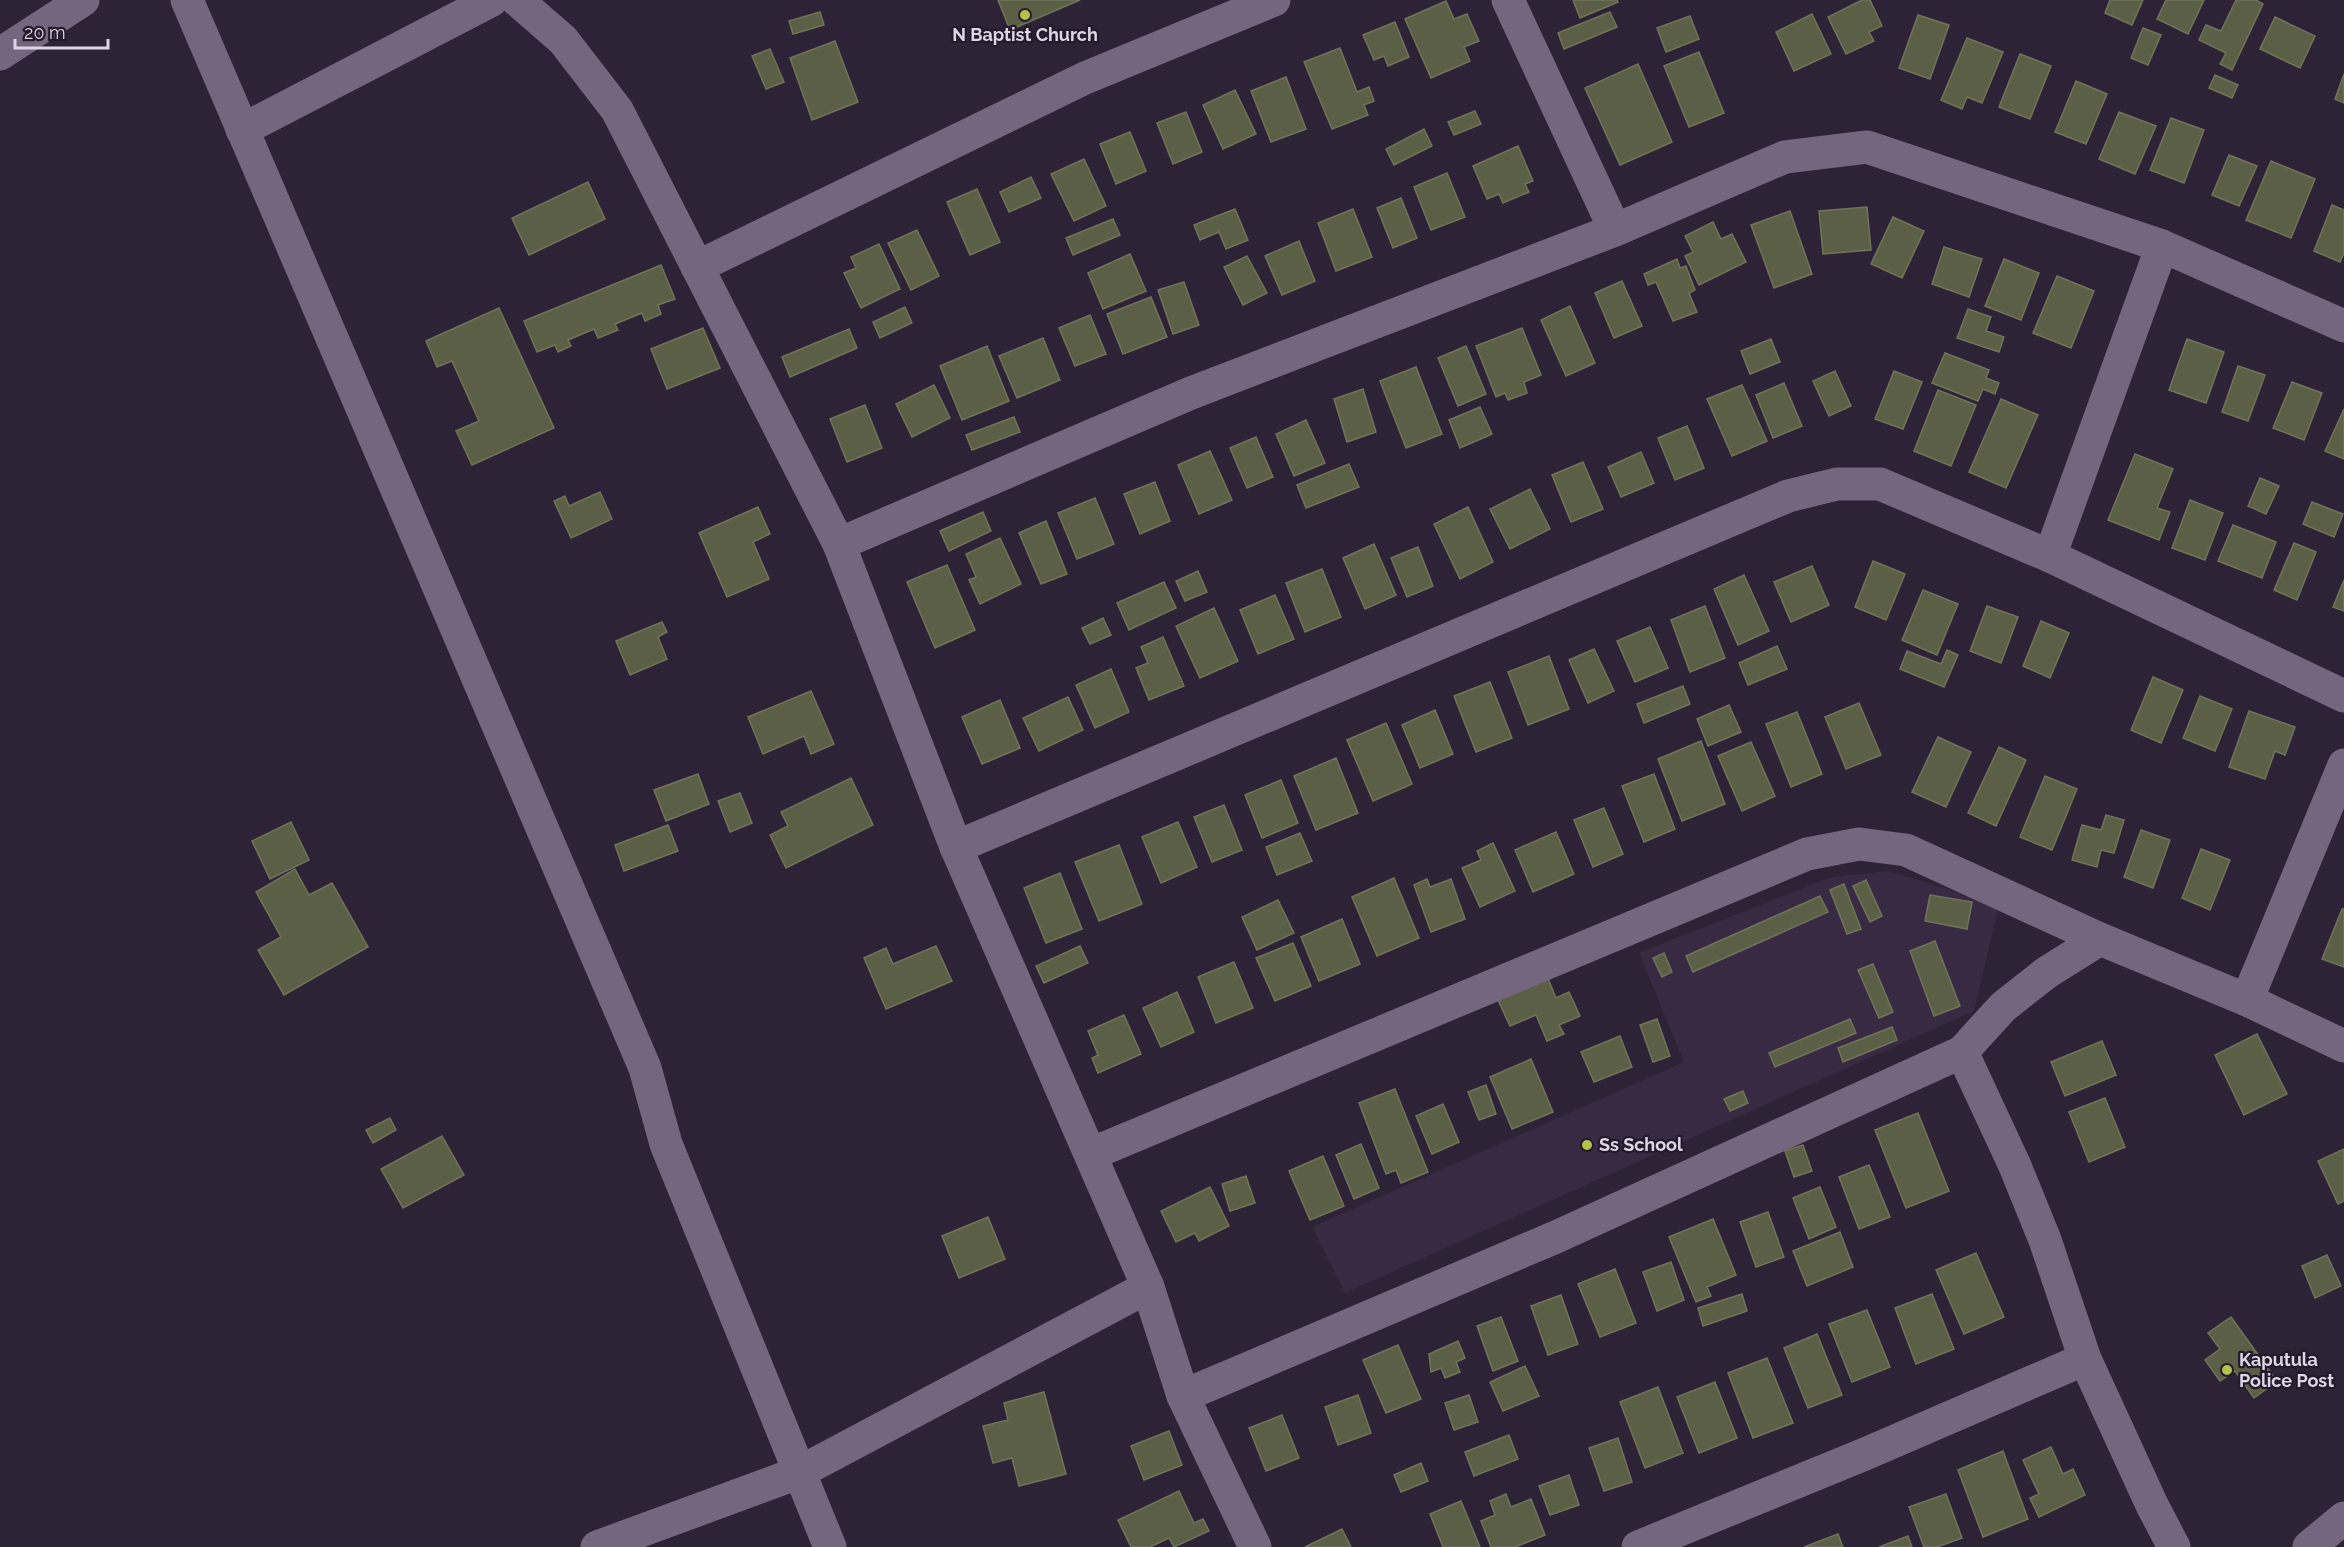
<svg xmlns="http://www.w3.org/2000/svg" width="2344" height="1547" font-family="Raleway,sans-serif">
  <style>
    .built { fill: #392a43 }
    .building { fill: #5b5f46; stroke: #6f7459; stroke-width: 1.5 }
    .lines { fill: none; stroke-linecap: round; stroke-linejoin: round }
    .minor { stroke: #74667e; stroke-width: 33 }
    .tertiary { stroke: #74667e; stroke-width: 33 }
    .poi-dot { fill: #b4c24a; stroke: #25192c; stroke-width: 2 }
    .labels { text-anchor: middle; stroke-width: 4.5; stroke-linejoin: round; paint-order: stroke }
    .poi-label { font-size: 18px; font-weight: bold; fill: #ded6e3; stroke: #25192c; text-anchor: start }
  </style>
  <rect width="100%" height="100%" fill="#2e2236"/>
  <polygon class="built" points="1889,871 1999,905 1974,1011 1345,1293 1312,1227 1684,1062 1639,953 1831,877"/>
  <g class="building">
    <polygon points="998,0 1080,0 1010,30"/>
    <polygon points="1573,0 1617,0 1618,2 1580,18"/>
    <polygon points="1862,0 1870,0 1882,26 1869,32 1874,41 1846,54 1828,17"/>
    <polygon points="2110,0 2143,0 2132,25 2105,13"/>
    <polygon points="2166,0 2204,0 2188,34 2157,19"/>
    <polygon points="2236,0 2256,0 2263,4 2232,70 2220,64 2226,53 2199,40 2206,25 2221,31"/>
    <polygon points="1446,1 1454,19 1467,14 1479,41 1464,47 1470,61 1431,78 1405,19"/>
    <polygon points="820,12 824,25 793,34 789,21"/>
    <polygon points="1610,12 1617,27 1564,49 1558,33"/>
    <polygon points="1812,14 1831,54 1794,71 1776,32"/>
    <polygon points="1918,15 1949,25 1930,79 1899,68"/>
    <polygon points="1690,16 1699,39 1666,52 1657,28"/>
    <polygon points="2275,17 2315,36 2300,68 2260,49"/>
    <polygon points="1395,22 1409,57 1388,66 1384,56 1374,60 1363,35"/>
    <polygon points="2143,28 2161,35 2148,65 2131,58"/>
    <polygon points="1967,38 2003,52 1982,103 1967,97 1962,109 1941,100"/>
    <polygon points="835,41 858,102 812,120 790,58"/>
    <polygon points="1340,48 1357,92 1369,87 1374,101 1364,105 1368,115 1332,129 1304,62"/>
    <polygon points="770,49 784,82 766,89 752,56"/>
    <polygon points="1699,52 1724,113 1689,127 1664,66"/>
    <polygon points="2020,54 2051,66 2030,119 1999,107"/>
    <polygon points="1638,64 1672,142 1620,165 1585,88"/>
    <polygon points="2344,74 2344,103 2335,99"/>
    <polygon points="2215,75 2238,85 2232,98 2209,88"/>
    <polygon points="1286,77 1306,129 1271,142 1251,91"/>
    <polygon points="2076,81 2107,94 2086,144 2055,132"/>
    <polygon points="1235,90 1256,134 1223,149 1203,105"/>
    <polygon points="1475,111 1481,124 1454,135 1448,122"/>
    <polygon points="1186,112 1202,152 1173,164 1157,123"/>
    <polygon points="2119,112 2156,126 2135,174 2099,159"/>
    <polygon points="2171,118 2204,130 2184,183 2150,170"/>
    <polygon points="1424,129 1432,146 1394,165 1386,149"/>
    <polygon points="1130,132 1146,171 1116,184 1100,144"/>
    <polygon points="1518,146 1533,181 1525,184 1529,192 1503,203 1499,194 1487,199 1473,166"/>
    <polygon points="2229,155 2257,166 2239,206 2212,195"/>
    <polygon points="1084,159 1106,206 1074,221 1051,174"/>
    <polygon points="2271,161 2315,179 2291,238 2246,220"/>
    <polygon points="1447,173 1465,217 1431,230 1414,187"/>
    <polygon points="1031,177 1041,198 1009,212 1000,192"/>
    <polygon points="588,182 605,219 529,255 512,218"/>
    <polygon points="977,189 1000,242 970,255 947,202"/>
    <polygon points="1401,198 1417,238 1393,248 1377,208"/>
    <polygon points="2332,205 2344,210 2344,253 2340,262 2314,251"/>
    <polygon points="1867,207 1871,250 1823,254 1819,211"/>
    <polygon points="1235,209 1248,240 1226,249 1219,232 1200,240 1194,225"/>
    <polygon points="1353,209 1372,257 1336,271 1318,223"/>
    <polygon points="1790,211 1812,274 1774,288 1751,225"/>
    <polygon points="1893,217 1924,231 1902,278 1871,264"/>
    <polygon points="1113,219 1120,235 1073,255 1066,238"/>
    <polygon points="1713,222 1721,239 1732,234 1746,262 1699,285 1685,256 1693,252 1685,236"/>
    <polygon points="917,230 939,276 911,290 888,243"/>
    <polygon points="1299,241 1315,281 1282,295 1265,256"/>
    <polygon points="879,244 900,289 861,308 844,273 856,268 851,257"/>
    <polygon points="1944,247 1982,259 1969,297 1932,284"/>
    <polygon points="1130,254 1146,291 1103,309 1088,273"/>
    <polygon points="1247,256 1267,293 1243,305 1224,267"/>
    <polygon points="1677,259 1680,268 1686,266 1695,290 1689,293 1697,312 1673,321 1656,282 1648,285 1644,274"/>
    <polygon points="2004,259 2039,273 2021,320 1985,306"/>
    <polygon points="661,265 675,299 658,305 661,314 645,321 642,313 615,324 618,330 598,338 594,329 568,340 571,346 558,352 555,345 537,352 524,321"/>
    <polygon points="2057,276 2094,291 2071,348 2033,333"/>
    <polygon points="1622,281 1642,326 1614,338 1595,293"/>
    <polygon points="1184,282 1199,325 1173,334 1158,290"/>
    <polygon points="1151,297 1167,337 1123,354 1107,314"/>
    <polygon points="1570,306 1595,363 1566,376 1541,320"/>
    <polygon points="905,307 912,323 880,338 873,322"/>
    <polygon points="499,308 554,428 472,465 456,431 479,421 452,361 437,367 426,341"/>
    <polygon points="1968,309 1991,317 1986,331 2004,337 1999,352 1957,338"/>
    <polygon points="1090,315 1106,354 1075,366 1059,328"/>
    <polygon points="703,328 720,368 667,389 651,349"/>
    <polygon points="1522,328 1541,375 1524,382 1527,393 1508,400 1505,393 1496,397 1476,346"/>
    <polygon points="849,329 857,348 790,377 782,357"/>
    <polygon points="1043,338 1060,380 1017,398 999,356"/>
    <polygon points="1771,339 1780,362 1750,374 1741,351"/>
    <polygon points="2187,339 2224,352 2206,403 2169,390"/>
    <polygon points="987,346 1009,401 962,420 940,366"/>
    <polygon points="1466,346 1486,394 1458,406 1438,358"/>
    <polygon points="1945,353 1989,370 1986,378 1999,383 1995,394 1983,389 1978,401 1932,383"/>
    <polygon points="2238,366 2265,375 2248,421 2222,412"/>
    <polygon points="1416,367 1442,434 1406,448 1380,381"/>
    <polygon points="1835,371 1851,406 1829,416 1813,381"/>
    <polygon points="1894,371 1922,382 1903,429 1875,419"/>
    <polygon points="2292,382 2322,393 2304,440 2273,428"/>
    <polygon points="1784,383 1802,426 1773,438 1756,395"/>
    <polygon points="934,385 950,418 912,437 896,404"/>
    <polygon points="1742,385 1767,441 1732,456 1707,399"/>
    <polygon points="1363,389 1376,432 1347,442 1334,399"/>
    <polygon points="1938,390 1976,405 1951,466 1914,451"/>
    <polygon points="2001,399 2038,415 2006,488 1969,472"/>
    <polygon points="865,405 882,448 847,462 830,419"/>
    <polygon points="1480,407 1492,434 1460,448 1449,420"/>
    <polygon points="2344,409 2344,459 2325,451"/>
    <polygon points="1014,417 1020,432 972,450 966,435"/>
    <polygon points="1306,420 1325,463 1294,476 1276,434"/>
    <polygon points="1687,426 1704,468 1675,480 1658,438"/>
    <polygon points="1256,437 1273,477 1247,488 1230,448"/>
    <polygon points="1210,451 1232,500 1199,514 1178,465"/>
    <polygon points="1641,452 1654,483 1621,497 1608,467"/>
    <polygon points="2135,454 2173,469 2157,508 2170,512 2159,540 2108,520"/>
    <polygon points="1583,462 1603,509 1571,522 1552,475"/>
    <polygon points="1349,464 1359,487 1306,508 1297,485"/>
    <polygon points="2260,478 2279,486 2266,514 2248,506"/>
    <polygon points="1155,482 1170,521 1140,534 1124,494"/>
    <polygon points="1530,489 1550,529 1510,549 1490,509"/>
    <polygon points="600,492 612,519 571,538 554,501 565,496 569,506"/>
    <polygon points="1095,498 1114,544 1077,559 1058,513"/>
    <polygon points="2190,500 2223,513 2205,560 2172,548"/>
    <polygon points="2312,502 2343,514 2334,537 2303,524"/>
    <polygon points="758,507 770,534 753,542 769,579 727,597 699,533"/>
    <polygon points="1468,507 1493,562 1460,579 1434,524"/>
    <polygon points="983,512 991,531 949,551 940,531"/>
    <polygon points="1046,521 1067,574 1041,584 1019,533"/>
    <polygon points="2233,525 2276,542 2262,578 2218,561"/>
    <polygon points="1000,538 1021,584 980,604 969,580 976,577 966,554"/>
    <polygon points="2294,543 2316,552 2297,600 2274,590"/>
    <polygon points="1374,544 1396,595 1365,609 1343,558"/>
    <polygon points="1418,547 1433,586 1407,597 1391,558"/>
    <polygon points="1873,561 1905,574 1886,620 1855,607"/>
    <polygon points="947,565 975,630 935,648 907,582"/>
    <polygon points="1812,566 1829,605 1791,622 1774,582"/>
    <polygon points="1322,569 1341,617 1305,632 1286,583"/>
    <polygon points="1198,571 1207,592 1185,601 1176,581"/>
    <polygon points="1744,575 1769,631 1738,645 1714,589"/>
    <polygon points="2344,580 2344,611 2333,607"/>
    <polygon points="1164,582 1176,608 1129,630 1117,603"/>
    <polygon points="1923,590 1958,604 1937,655 1902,640"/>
    <polygon points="1275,595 1294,639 1258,654 1240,610"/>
    <polygon points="1705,606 1725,658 1690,672 1671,620"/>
    <polygon points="1987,606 2018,617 2001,663 1970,651"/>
    <polygon points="1214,608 1238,661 1200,678 1176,626"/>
    <polygon points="1103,618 1111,635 1090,644 1082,628"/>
    <polygon points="2041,621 2069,633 2050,678 2023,666"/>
    <polygon points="662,622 667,632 658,637 667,659 630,675 616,641"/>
    <polygon points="1650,627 1668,668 1635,682 1617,641"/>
    <polygon points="1163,637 1184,686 1149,700 1136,668 1148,663 1141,647"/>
    <polygon points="1777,646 1787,669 1748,685 1739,663"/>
    <polygon points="1594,649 1614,691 1588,703 1569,660"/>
    <polygon points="1947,650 1958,655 1944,687 1900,669 1907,651 1941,664"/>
    <polygon points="1549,656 1569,709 1528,725 1508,672"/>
    <polygon points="1111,669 1129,712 1095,728 1076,685"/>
    <polygon points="2153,677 2183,690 2161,743 2131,730"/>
    <polygon points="1490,682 1512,738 1476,752 1454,696"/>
    <polygon points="1683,686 1690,704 1644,723 1637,704"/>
    <polygon points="811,691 834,744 811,754 804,736 763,754 748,717"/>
    <polygon points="2200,696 2232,709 2215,751 2183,738"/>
    <polygon points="1068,697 1083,730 1039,751 1023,718"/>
    <polygon points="1000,700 1020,748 982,764 962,717"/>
    <polygon points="1859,703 1881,755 1846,769 1825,717"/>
    <polygon points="1729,705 1741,732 1708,746 1697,719"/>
    <polygon points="1435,710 1453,754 1420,768 1402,725"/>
    <polygon points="2249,711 2295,727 2285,755 2275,751 2265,779 2229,767"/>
    <polygon points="1797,712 1822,774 1791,787 1766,724"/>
    <polygon points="1386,723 1412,784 1373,801 1347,740"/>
    <polygon points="1938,737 1971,752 1946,807 1912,792"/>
    <polygon points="1701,741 1725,804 1682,821 1658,759"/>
    <polygon points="1751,742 1775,796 1742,811 1718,756"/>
    <polygon points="1999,747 2026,760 1996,826 1968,813"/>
    <polygon points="1336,758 1358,813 1316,830 1294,776"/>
    <polygon points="698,774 709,804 666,821 654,790"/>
    <polygon points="1654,774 1675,829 1644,842 1622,786"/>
    <polygon points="2045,776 2077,789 2052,850 2020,837"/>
    <polygon points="851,778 873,825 786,868 770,835 788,826 781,812"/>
    <polygon points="1281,780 1298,823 1262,838 1245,795"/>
    <polygon points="740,793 752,823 730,832 718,801"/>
    <polygon points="1224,805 1242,850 1212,862 1194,817"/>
    <polygon points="1604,808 1623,854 1593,867 1574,820"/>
    <polygon points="2106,815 2124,820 2114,853 2101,850 2097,867 2072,860 2082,825 2101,830"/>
    <polygon points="291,822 309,860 270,879 252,841"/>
    <polygon points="1178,822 1197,867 1161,883 1142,837"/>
    <polygon points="668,825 678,851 624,871 615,845"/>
    <polygon points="2141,830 2170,840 2153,888 2124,877"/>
    <polygon points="1556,832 1574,874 1533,892 1515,850"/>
    <polygon points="1300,833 1312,861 1277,875 1266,847"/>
    <polygon points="1493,843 1515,891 1480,907 1462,868 1481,860 1477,851"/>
    <polygon points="1119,845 1142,904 1099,921 1075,862"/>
    <polygon points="2201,849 2230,860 2210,910 2182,898"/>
    <polygon points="295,869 309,895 332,883 368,947 284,995 258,950 281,937 256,892"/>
    <polygon points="1060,873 1082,929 1046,943 1024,888"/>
    <polygon points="1394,878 1419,938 1377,956 1352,897"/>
    <polygon points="1427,879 1430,887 1451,879 1465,919 1431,932 1414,885"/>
    <polygon points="1866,880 1882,916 1870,922 1853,886"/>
    <polygon points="1844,884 1861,929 1847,934 1830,890"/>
    <polygon points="1930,895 1972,902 1967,929 1925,921"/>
    <polygon points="1820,896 1828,912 1693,972 1686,956"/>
    <polygon points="1278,900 1294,933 1257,950 1242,917"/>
    <polygon points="2342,909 2344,909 2344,967 2322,959"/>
    <polygon points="1342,919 1360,964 1319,981 1301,937"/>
    <polygon points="1935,941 1960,1006 1934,1016 1910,951"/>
    <polygon points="1293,943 1311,986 1275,1001 1256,958"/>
    <polygon points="936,946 952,981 886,1009 864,958 886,948 893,964"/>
    <polygon points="1080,946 1088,963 1044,983 1036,966"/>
    <polygon points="1664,953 1672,972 1662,977 1653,958"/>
    <polygon points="1234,962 1253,1008 1216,1023 1198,977"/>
    <polygon points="1873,964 1893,1012 1879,1018 1858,970"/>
    <polygon points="1547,976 1556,998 1569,992 1580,1016 1559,1025 1564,1034 1547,1041 1536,1015 1510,1026 1497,998"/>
    <polygon points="1177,992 1194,1032 1161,1047 1143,1008"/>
    <polygon points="1124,1015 1141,1054 1098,1073 1092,1058 1098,1055 1088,1031"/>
    <polygon points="1657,1019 1670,1056 1653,1062 1640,1025"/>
    <polygon points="1850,1019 1856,1033 1775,1067 1769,1053"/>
    <polygon points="1892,1027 1897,1040 1843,1062 1838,1048"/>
    <polygon points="2257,1034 2287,1094 2244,1115 2215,1055"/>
    <polygon points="1620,1036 1632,1067 1594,1082 1581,1052"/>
    <polygon points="2102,1041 2116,1075 2065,1096 2051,1062"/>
    <polygon points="1531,1059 1553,1112 1512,1129 1490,1077"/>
    <polygon points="1486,1085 1496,1114 1479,1120 1468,1092"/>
    <polygon points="1395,1089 1428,1172 1401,1183 1396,1170 1386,1174 1359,1103"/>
    <polygon points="1743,1091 1748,1103 1730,1111 1724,1099"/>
    <polygon points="2105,1098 2125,1147 2089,1162 2069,1112"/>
    <polygon points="1443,1104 1459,1142 1432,1154 1416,1116"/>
    <polygon points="1918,1113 1949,1191 1906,1208 1875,1130"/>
    <polygon points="390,1118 396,1130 373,1143 366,1130"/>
    <polygon points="442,1136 464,1175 403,1208 381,1169"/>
    <polygon points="1361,1144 1379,1188 1354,1199 1336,1155"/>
    <polygon points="1803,1145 1812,1171 1794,1177 1785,1151"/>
    <polygon points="2344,1149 2344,1201 2338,1204 2318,1161"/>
    <polygon points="1323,1156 1344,1206 1310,1220 1289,1171"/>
    <polygon points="1869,1165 1890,1217 1859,1229 1839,1177"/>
    <polygon points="1246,1176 1255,1203 1230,1211 1222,1184"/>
    <polygon points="1210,1187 1229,1226 1199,1241 1195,1233 1176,1242 1161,1211"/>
    <polygon points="1820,1187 1836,1227 1809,1239 1793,1198"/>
    <polygon points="1768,1212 1784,1257 1756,1267 1740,1222"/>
    <polygon points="988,1217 1005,1259 959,1278 942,1236"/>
    <polygon points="1713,1219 1736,1275 1707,1287 1711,1296 1696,1302 1669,1237"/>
    <polygon points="1840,1232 1853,1267 1807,1286 1793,1251"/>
    <polygon points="1976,1253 2004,1317 1964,1334 1936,1270"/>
    <polygon points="2327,1255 2341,1286 2315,1298 2302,1266"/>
    <polygon points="1671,1262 1684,1300 1657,1311 1643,1272"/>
    <polygon points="1615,1269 1636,1323 1600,1337 1578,1284"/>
    <polygon points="1742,1294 1747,1311 1703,1326 1698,1308"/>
    <polygon points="1932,1294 1954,1349 1916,1364 1895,1308"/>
    <polygon points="1561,1295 1578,1344 1548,1355 1531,1306"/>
    <polygon points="1867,1310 1890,1367 1852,1382 1829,1324"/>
    <polygon points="1501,1317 1518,1361 1493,1371 1477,1326"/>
    <polygon points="2231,1317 2277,1381 2254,1398 2235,1371 2220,1381 2205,1360 2220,1349 2208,1333"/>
    <polygon points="1817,1334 1842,1395 1808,1408 1784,1348"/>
    <polygon points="1458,1341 1465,1358 1456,1362 1460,1372 1445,1378 1441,1368 1431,1372 1429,1354"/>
    <polygon points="1398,1345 1421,1399 1386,1413 1363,1360"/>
    <polygon points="1767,1358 1793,1423 1753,1438 1728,1373"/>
    <polygon points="1525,1366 1539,1396 1503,1411 1490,1382"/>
    <polygon points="1715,1382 1737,1438 1699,1453 1677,1397"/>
    <polygon points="1658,1387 1683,1453 1645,1468 1620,1402"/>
    <polygon points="1044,1392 1066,1474 1019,1486 1012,1458 993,1463 983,1426 1008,1420 1004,1403"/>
    <polygon points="1358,1395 1371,1433 1338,1445 1325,1407"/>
    <polygon points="1469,1395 1478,1422 1454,1430 1445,1403"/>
    <polygon points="1282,1415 1299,1458 1266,1471 1249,1428"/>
    <polygon points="1169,1431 1182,1465 1144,1480 1131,1446"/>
    <polygon points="1509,1435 1518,1459 1474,1476 1465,1452"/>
    <polygon points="1618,1438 1632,1482 1604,1491 1589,1448"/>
    <polygon points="2051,1447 2063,1474 2073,1469 2085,1495 2039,1517 2030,1498 2039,1494 2023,1460"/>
    <polygon points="2003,1451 2028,1519 1983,1537 1958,1470"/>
    <polygon points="1421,1463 1428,1481 1401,1492 1394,1475"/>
    <polygon points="1569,1475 1579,1505 1550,1515 1539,1486"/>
    <polygon points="1179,1491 1194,1523 1203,1519 1209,1531 1174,1547 1169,1538 1150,1547 1131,1547 1118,1520"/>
    <polygon points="1506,1494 1511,1507 1531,1499 1545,1535 1515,1547 1491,1547 1481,1521 1495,1515 1490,1501"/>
    <polygon points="1946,1494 1962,1538 1937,1547 1924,1547 1909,1507"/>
    <polygon points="1461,1501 1480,1547 1443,1547 1430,1514"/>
    <polygon points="1342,1529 1351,1547 1305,1547"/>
    <polygon points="1838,1534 1843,1547 1804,1547"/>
    <polygon points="1908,1536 1912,1547 1879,1547"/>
  </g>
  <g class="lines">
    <g class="minor">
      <polyline points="517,0 563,40 617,110 839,544 956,847 1148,1287 1183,1396 1255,1547"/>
      <polyline points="1508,0 1615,230"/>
      <polyline points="0,54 83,0"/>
      <polyline points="242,130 492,0"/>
      <polyline points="697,267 1085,78 1274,0"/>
      <polyline points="839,544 1191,393 1615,230 1785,157 1867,147 2162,246 2344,326"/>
      <polyline points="2050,556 2162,246"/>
      <polyline points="956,847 1788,496 1837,484 1880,484 2050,556 2344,696"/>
      <polyline points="2247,1000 2344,765"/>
      <polyline points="1962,1052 2015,1166 2045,1240 2085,1359 2152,1505 2174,1547"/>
      <polyline points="1091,1154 1807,854 1859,844 1906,850 2100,939 2247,1000 2344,1046"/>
      <polyline points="1183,1396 1556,1237 1962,1052 2003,1007 2046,973 2100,939"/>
      <polyline points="597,1547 798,1473 1148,1287"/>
      <polyline points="1638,1547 1865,1454 2085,1359"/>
      <polyline points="2309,1547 2344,1518"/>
    </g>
    <polyline class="tertiary" points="187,0 645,1068 666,1144 830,1547"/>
  </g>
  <g class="poi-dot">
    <circle cx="1025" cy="15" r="6"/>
    <circle cx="1587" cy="1145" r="6"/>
    <circle cx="2227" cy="1370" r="6"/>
  </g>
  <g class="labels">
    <g class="poi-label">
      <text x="1025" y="41" text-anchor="middle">N Baptist Church</text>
      <text x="1599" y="1151">Ss School</text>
      <text x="2239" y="1366">Kaputula<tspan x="2239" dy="21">Police Post</tspan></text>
    </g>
  </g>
  <path d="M15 39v9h93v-9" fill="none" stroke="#ded6e3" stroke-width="3"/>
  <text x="24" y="39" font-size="18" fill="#ded6e3" stroke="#25192c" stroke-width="4.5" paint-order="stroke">20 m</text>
</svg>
